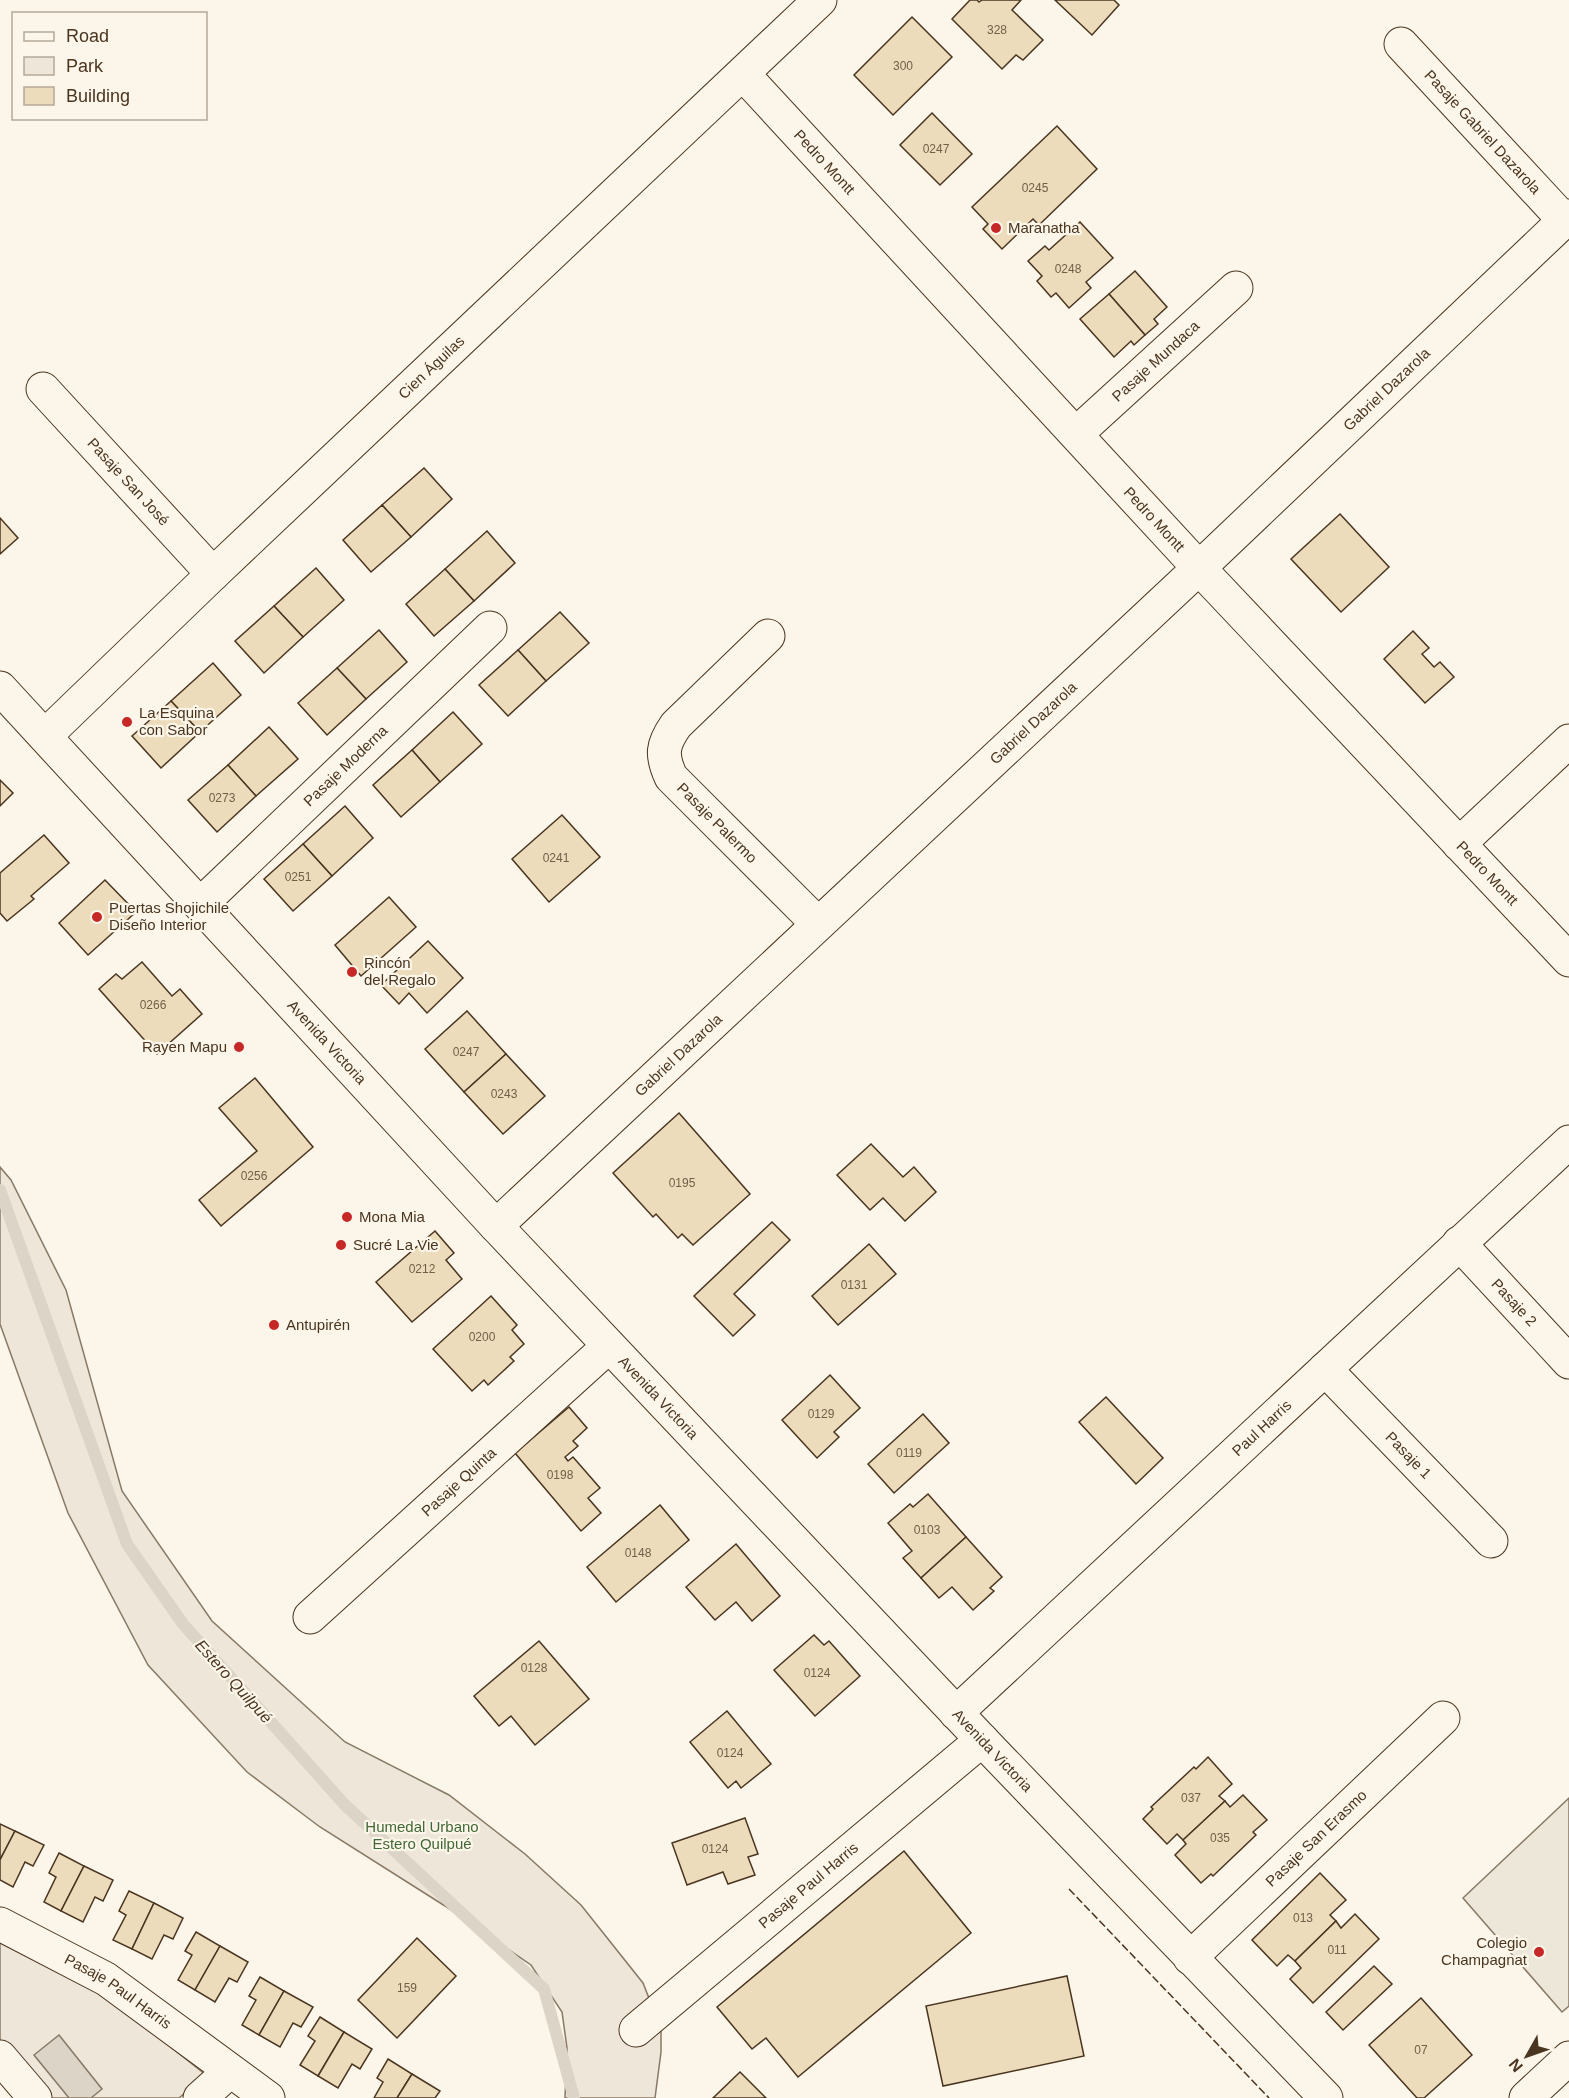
<svg xmlns="http://www.w3.org/2000/svg" width="1569" height="2098" font-family="Arial,sans-serif">
  <style>
    .green { fill: #ede6d9; stroke: #887966; stroke-width: 1.5 }
    .parking { fill: #ede7d9; stroke: #887966; stroke-width: 1.5 }
    .water { fill: #dcd4c6; stroke: #887966; stroke-width: 1.5 }
    .lines { fill: none; stroke-linecap: round; stroke-linejoin: round }
    .stream { stroke: #dcd4c6; stroke-width: 12 }
    .building { fill: #ecdcbc; stroke: #4a3520; stroke-width: 1.5 }
    .street-casing { stroke: #4a3520; stroke-width: 35 }
    .secondary-casing { stroke: #4a3520; stroke-width: 35 }
    .street { stroke: #fbf6e9; stroke-width: 33 }
    .secondary { stroke: #fbf6e9; stroke-width: 33 }
    .fence { stroke: #4a3520; stroke-width: 1.5; stroke-dasharray: 8 3; stroke-linecap: butt }
    .poi-dot { fill: #c62828; stroke: #fbf6e9; stroke-width: 2 }
    .labels { text-anchor: middle; stroke-width: 4.5; stroke-linejoin: round; paint-order: stroke }
    .number-label { font-size: 12px; fill: #725f47 }
    .street-label { font-size: 15px; fill: #4a3520; stroke: #fbf6e9 }
    .poi-label { font-size: 15px; fill: #4a3520; stroke: #fbf6e9; text-anchor: start }
    .park-label { font-size: 15px; fill: #436837; stroke: #fbf6e9 }
    .water-label { font-size: 16px; font-style: italic; fill: #4a3520; stroke: #fbf6e9 }
  </style>
  <rect width="100%" height="100%" fill="#fbf6e9"/>
  <g class="green">
    <polygon points="0,1167 11,1180 66,1290 122,1491 212,1621 345,1742 449,1795 525,1854 581,1905 643,1983 661,2029 661,2052 655,2098 565,2098 567,2048 562,2012 531,1965 445,1906 320,1827 247,1772 148,1665 68,1513 0,1324"/>
    <polygon points="0,1936 86,1980 206,2075 179,2098 49,2098 0,2041"/>
  </g>
  <polygon class="parking" points="1569,1798 1569,2006 1562,2012 1463,1898"/>
  <polygon class="water" points="59,2035 102,2089 91,2098 69,2098 34,2055"/>
  <g class="lines">
    <polyline class="stream" points="0,1190 127,1544 183,1624 345,1805 544,1989 574,2098"/>
  </g>
  <g class="building">
    <polygon points="970,0 977,0 979,2 982,0 1021,0 1012,10 1043,40 1023,60 1016,55 1002,69 952,19"/>
    <polygon points="1055,0 1114,0 1119,5 1092,35"/>
    <polygon points="912,17 952,57 893,115 854,75"/>
    <polygon points="932,113 972,154 940,185 900,145"/>
    <polygon points="1057,126 1097,169 1039,225 1033,219 1002,249 983,229 988,224 972,207"/>
    <polygon points="1080,222 1113,258 1086,282 1091,288 1069,308 1056,293 1051,297 1037,281 1042,276 1028,261 1045,246 1049,250"/>
    <polygon points="1135,271 1167,307 1154,319 1158,324 1145,335 1109,294"/>
    <polygon points="1109,294 1145,335 1134,345 1131,341 1114,357 1080,319"/>
    <polygon points="424,468 452,499 411,537 382,505"/>
    <polygon points="382,505 411,537 371,572 343,540"/>
    <polygon points="1340,514 1389,567 1341,612 1291,559"/>
    <polygon points="0,518 18,538 0,554"/>
    <polygon points="487,531 515,563 474,601 445,569"/>
    <polygon points="316,568 344,600 303,637 274,606"/>
    <polygon points="445,569 474,601 434,636 406,604"/>
    <polygon points="274,606 303,637 264,673 235,641"/>
    <polygon points="560,612 589,643 546,681 518,650"/>
    <polygon points="379,630 407,662 366,699 337,668"/>
    <polygon points="1413,631 1429,648 1422,654 1434,667 1440,662 1454,677 1425,703 1384,659"/>
    <polygon points="518,650 546,681 508,716 479,685"/>
    <polygon points="213,663 241,695 200,732 171,701"/>
    <polygon points="337,668 366,699 327,735 298,703"/>
    <polygon points="171,701 200,732 161,768 132,736"/>
    <polygon points="453,712 482,744 440,782 412,750"/>
    <polygon points="269,727 298,759 256,796 228,765"/>
    <polygon points="412,750 440,782 401,817 373,785"/>
    <polygon points="228,765 256,796 217,832 188,800"/>
    <polygon points="0,780 13,793 0,806"/>
    <polygon points="345,806 373,838 332,876 303,844"/>
    <polygon points="562,815 600,857 549,902 512,859"/>
    <polygon points="44,835 69,863 31,896 34,899 7,921 0,913 0,873"/>
    <polygon points="303,844 332,876 293,911 264,879"/>
    <polygon points="105,880 136,912 88,955 59,923"/>
    <polygon points="389,897 416,927 361,976 335,945"/>
    <polygon points="428,941 463,978 427,1013 409,993 399,1004 381,985"/>
    <polygon points="142,962 172,996 180,989 202,1014 157,1054 99,989 116,974 122,979"/>
    <polygon points="467,1011 506,1054 464,1092 425,1049"/>
    <polygon points="506,1054 545,1096 503,1134 464,1092"/>
    <polygon points="255,1078 313,1147 221,1226 199,1200 257,1151 219,1108"/>
    <polygon points="679,1113 750,1194 693,1245 682,1234 678,1238 656,1214 653,1217 613,1173"/>
    <polygon points="871,1144 903,1177 914,1167 936,1192 905,1221 883,1198 870,1210 837,1175"/>
    <polygon points="772,1222 790,1240 734,1294 755,1315 733,1336 694,1296"/>
    <polygon points="435,1231 454,1253 446,1260 462,1279 412,1322 376,1282"/>
    <polygon points="869,1244 896,1274 838,1325 812,1296"/>
    <polygon points="491,1296 517,1325 512,1330 524,1344 510,1357 514,1361 488,1385 484,1380 472,1391 433,1349"/>
    <polygon points="830,1375 860,1408 834,1432 839,1437 817,1458 782,1420"/>
    <polygon points="1106,1397 1163,1458 1136,1484 1079,1422"/>
    <polygon points="569,1407 587,1428 573,1441 578,1446 565,1457 568,1461 573,1457 600,1488 588,1498 601,1513 581,1531 515,1453"/>
    <polygon points="923,1414 949,1443 894,1493 868,1464"/>
    <polygon points="928,1494 966,1537 921,1578 903,1558 912,1551 888,1523 910,1504 913,1507"/>
    <polygon points="660,1505 689,1540 616,1602 587,1567"/>
    <polygon points="966,1537 1002,1577 990,1588 994,1591 973,1610 952,1587 939,1598 921,1578"/>
    <polygon points="736,1544 780,1596 752,1621 736,1602 715,1620 686,1587"/>
    <polygon points="814,1635 824,1645 829,1641 860,1676 815,1716 774,1670"/>
    <polygon points="539,1641 589,1699 535,1745 511,1716 499,1726 474,1696"/>
    <polygon points="727,1711 771,1764 741,1788 736,1781 728,1788 690,1742"/>
    <polygon points="1208,1757 1232,1784 1219,1796 1225,1801 1183,1840 1177,1834 1167,1844 1143,1819 1153,1809 1151,1807 1194,1767 1196,1769"/>
    <polygon points="1243,1795 1267,1820 1253,1832 1256,1835 1213,1876 1211,1874 1201,1883 1175,1855 1186,1844 1183,1840 1225,1801 1230,1807"/>
    <polygon points="745,1818 758,1854 748,1857 755,1875 728,1884 723,1872 687,1885 672,1843"/>
    <polygon points="0,1824 15,1831 0,1860"/>
    <polygon points="15,1831 44,1845 33,1866 25,1862 13,1887 0,1880 0,1860"/>
    <polygon points="904,1851 971,1933 798,2077 766,2038 752,2049 717,2007"/>
    <polygon points="59,1853 84,1866 61,1911 44,1902 56,1877 49,1873"/>
    <polygon points="84,1866 113,1880 103,1901 95,1897 83,1922 61,1911"/>
    <polygon points="1320,1873 1346,1900 1330,1915 1336,1921 1295,1961 1288,1955 1277,1966 1252,1940"/>
    <polygon points="129,1891 154,1903 132,1949 113,1940 126,1915 119,1911"/>
    <polygon points="154,1903 183,1918 173,1939 164,1935 152,1959 132,1949"/>
    <polygon points="1355,1914 1379,1939 1313,2003 1290,1979 1301,1968 1295,1961 1336,1921 1341,1928"/>
    <polygon points="196,1932 220,1946 195,1990 178,1980 192,1955 185,1951"/>
    <polygon points="417,1938 456,1976 397,2038 358,2000"/>
    <polygon points="220,1946 248,1962 237,1982 229,1978 215,2002 195,1990"/>
    <polygon points="1374,1966 1392,1984 1343,2030 1326,2012"/>
    <polygon points="1067,1976 1084,2056 943,2086 926,2006"/>
    <polygon points="260,1977 284,1991 259,2035 242,2025 256,2000 249,1996"/>
    <polygon points="284,1991 313,2007 301,2027 293,2023 280,2047 259,2035"/>
    <polygon points="1421,1998 1472,2055 1424,2098 1417,2098 1369,2045"/>
    <polygon points="320,2017 344,2032 318,2076 300,2065 315,2041 308,2036"/>
    <polygon points="344,2032 372,2049 360,2069 352,2064 338,2088 318,2076"/>
    <polygon points="388,2059 412,2074 397,2098 374,2098 383,2082 377,2078"/>
    <polygon points="740,2072 766,2098 713,2098"/>
    <polygon points="412,2074 440,2091 435,2098 397,2098"/>
  </g>
  <g class="lines">
    <defs>
      <g id="street">
        <path id="s1" d="M1401,44L1564,220"/>
        <path id="s2" d="M743,74L1199,568L1569,960"/>
        <path id="s3" d="M43,389L213,574"/>
        <path id="s4" d="M1076,434L1236,288"/>
        <path id="s5" d="M768,636L676,725C662,745 661,755 671,777L818,924"/>
        <path id="s6" d="M45,736L213,574L820,0"/>
        <polyline points="1459,844 1569,741"/>
        <path id="s7" d="M201,904L490,628"/>
        <path id="s8" d="M496,1226L1199,568L1569,216"/>
        <path id="s9" d="M1459,1243L1569,1362"/>
        <path id="s10" d="M1325,1369L1491,1541"/>
        <path id="s11" d="M310,1617L609,1346"/>
        <path id="s12" d="M0,1924L106,1979L268,2098"/>
        <path id="s13" d="M1190,1958L1443,1718"/>
        <path id="s14" d="M636,2030L982,1740"/>
        <polyline points="0,2057 35,2098"/>
        <polyline points="200,2098 230,2071"/>
        <polyline points="1526,2098 1569,2058"/>
      </g>
      <g id="secondary">
        <path id="s15" d="M0,688L496,1226L982,1740L1326,2098"/>
        <path id="s16" d="M956,1713L1569,1142"/>
      </g>
    </defs>
    <use href="#street" class="street-casing"/>
    <use href="#secondary" class="secondary-casing"/>
    <use href="#street" class="street"/>
    <use href="#secondary" class="secondary"/>
    <polyline class="fence" points="1069,1889 1269,2098"/>
  </g>
  <g class="poi-dot">
    <circle cx="996" cy="228" r="6"/>
    <circle cx="127" cy="722" r="6"/>
    <circle cx="97" cy="917" r="6"/>
    <circle cx="352" cy="972" r="6"/>
    <circle cx="239" cy="1047" r="6"/>
    <circle cx="347" cy="1217" r="6"/>
    <circle cx="341" cy="1245" r="6"/>
    <circle cx="274" cy="1325" r="6"/>
    <circle cx="1539" cy="1952" r="6"/>
  </g>
  <g class="labels">
    <g class="number-label">
      <text x="997" y="34">328</text>
      <text x="903" y="70">300</text>
      <text x="936" y="153">0247</text>
      <text x="1035" y="192">0245</text>
      <text x="1068" y="273">0248</text>
      <text x="222" y="802">0273</text>
      <text x="556" y="862">0241</text>
      <text x="298" y="881">0251</text>
      <text x="153" y="1009">0266</text>
      <text x="466" y="1056">0247</text>
      <text x="504" y="1098">0243</text>
      <text x="254" y="1180">0256</text>
      <text x="682" y="1187">0195</text>
      <text x="422" y="1273">0212</text>
      <text x="854" y="1289">0131</text>
      <text x="482" y="1341">0200</text>
      <text x="821" y="1418">0129</text>
      <text x="909" y="1457">0119</text>
      <text x="560" y="1479">0198</text>
      <text x="927" y="1534">0103</text>
      <text x="638" y="1557">0148</text>
      <text x="534" y="1672">0128</text>
      <text x="817" y="1677">0124</text>
      <text x="730" y="1757">0124</text>
      <text x="1191" y="1802">037</text>
      <text x="1220" y="1842">035</text>
      <text x="715" y="1853">0124</text>
      <text x="1303" y="1922">013</text>
      <text x="1337" y="1954">011</text>
      <text x="407" y="1992">159</text>
      <text x="1421" y="2054">07</text>
    </g>
    <g class="street-label">
      <text dy="5" stroke="none"><textPath href="#s1" startOffset="120">Pasaje Gabriel Dazarola</textPath></text>
      <text dy="5" stroke="none"><textPath href="#s2" startOffset="120">Pedro Montt</textPath></text>
      <text dy="5" stroke="none"><textPath href="#s4" startOffset="108">Pasaje Mundaca</textPath></text>
      <text dy="5" stroke="none"><textPath href="#s6" startOffset="534">Cien Águilas</textPath></text>
      <text dy="5" stroke="none"><textPath href="#s8" startOffset="1222">Gabriel Dazarola</textPath></text>
      <text dy="5" stroke="none"><textPath href="#s3" startOffset="126">Pasaje San José</textPath></text>
      <text dy="5" stroke="none"><textPath href="#s2" startOffset="606">Pedro Montt</textPath></text>
      <text dy="5" stroke="none"><textPath href="#s8" startOffset="736">Gabriel Dazarola</textPath></text>
      <text dy="5" stroke="none"><textPath href="#s7" startOffset="200">Pasaje Moderna</textPath></text>
      <text dy="5" stroke="none"><textPath href="#s5" startOffset="249">Pasaje Palermo</textPath></text>
      <text dy="5" stroke="none"><textPath href="#s2" startOffset="1092">Pedro Montt</textPath></text>
      <text dy="5" stroke="none"><textPath href="#s15" startOffset="482">Avenida Victoria</textPath></text>
      <text dy="5" stroke="none"><textPath href="#s8" startOffset="250">Gabriel Dazarola</textPath></text>
      <text dy="5" stroke="none"><textPath href="#s9" startOffset="81">Pasaje 2</textPath></text>
      <text dy="5" stroke="none"><textPath href="#s15" startOffset="968">Avenida Victoria</textPath></text>
      <text dy="5" stroke="none"><textPath href="#s16" startOffset="418">Paul Harris</textPath></text>
      <text dy="5" stroke="none"><textPath href="#s10" startOffset="120">Pasaje 1</textPath></text>
      <text dy="5" stroke="none"><textPath href="#s11" startOffset="201">Pasaje Quinta</textPath></text>
      <text dy="5" stroke="none"><textPath href="#s15" startOffset="1454">Avenida Victoria</textPath></text>
      <text dy="5" stroke="none"><textPath href="#s13" startOffset="174">Pasaje San Erasmo</textPath></text>
      <text dy="5" stroke="none"><textPath href="#s14" startOffset="225">Pasaje Paul Harris</textPath></text>
      <text dy="5" stroke="none"><textPath href="#s12" startOffset="136">Pasaje Paul Harris</textPath></text>
    </g>
    <g class="poi-label">
      <text x="1008" y="233">Maranatha</text>
      <text x="139" y="718">La Esquina<tspan x="139" dy="17">con Sabor</tspan></text>
      <text x="109" y="913">Puertas Shojichile<tspan x="109" dy="17">Diseño Interior</tspan></text>
      <text x="364" y="968">Rincón<tspan x="364" dy="17">del Regalo</tspan></text>
      <text x="227" y="1052" text-anchor="end">Rayen Mapu</text>
      <text x="359" y="1222">Mona Mia</text>
      <text x="353" y="1250">Sucré La Vie</text>
      <text x="286" y="1330">Antupirén</text>
      <text x="1527" y="1948" text-anchor="end">Colegio<tspan x="1527" dy="17">Champagnat</tspan></text>
    </g>
    <g class="park-label">
      <text x="422" y="1832">Humedal Urbano<tspan x="422" dy="17">Estero Quilpué</tspan></text>
    </g>
    <g class="water-label">
      <text transform="translate(234 1681) rotate(48)" y="6">Estero Quilpué</text>
    </g>
  </g>
  <rect x="12" y="12" width="195" height="108" fill="#fbf6e9" stroke="#b4a999" stroke-width="1.5"/>
  <rect x="24" y="32" width="30" height="9" fill="#fbf6e9" stroke="#b4a999" stroke-width="1.5"/>
  <text x="66" y="42" font-size="18" fill="#4a3520">Road</text>
  <rect x="24" y="57" width="30" height="18" fill="#ede6d9" stroke="#b4a999" stroke-width="1.5"/>
  <text x="66" y="72" font-size="18" fill="#4a3520">Park</text>
  <rect x="24" y="87" width="30" height="18" fill="#ecdcbc" stroke="#b4a999" stroke-width="1.5"/>
  <text x="66" y="102" font-size="18" fill="#4a3520">Building</text>
  <g transform="translate(1527 2056) rotate(230)" stroke="#fbf6e9" stroke-width="4.5" paint-order="stroke">
  <path d="M0-4.5L10 22L0 15L-10 22Z" fill="#4a3520"/>
  <text y="-9" font-size="16" font-weight="bold" text-anchor="middle" fill="#4a3520">N</text>
  </g>
</svg>
